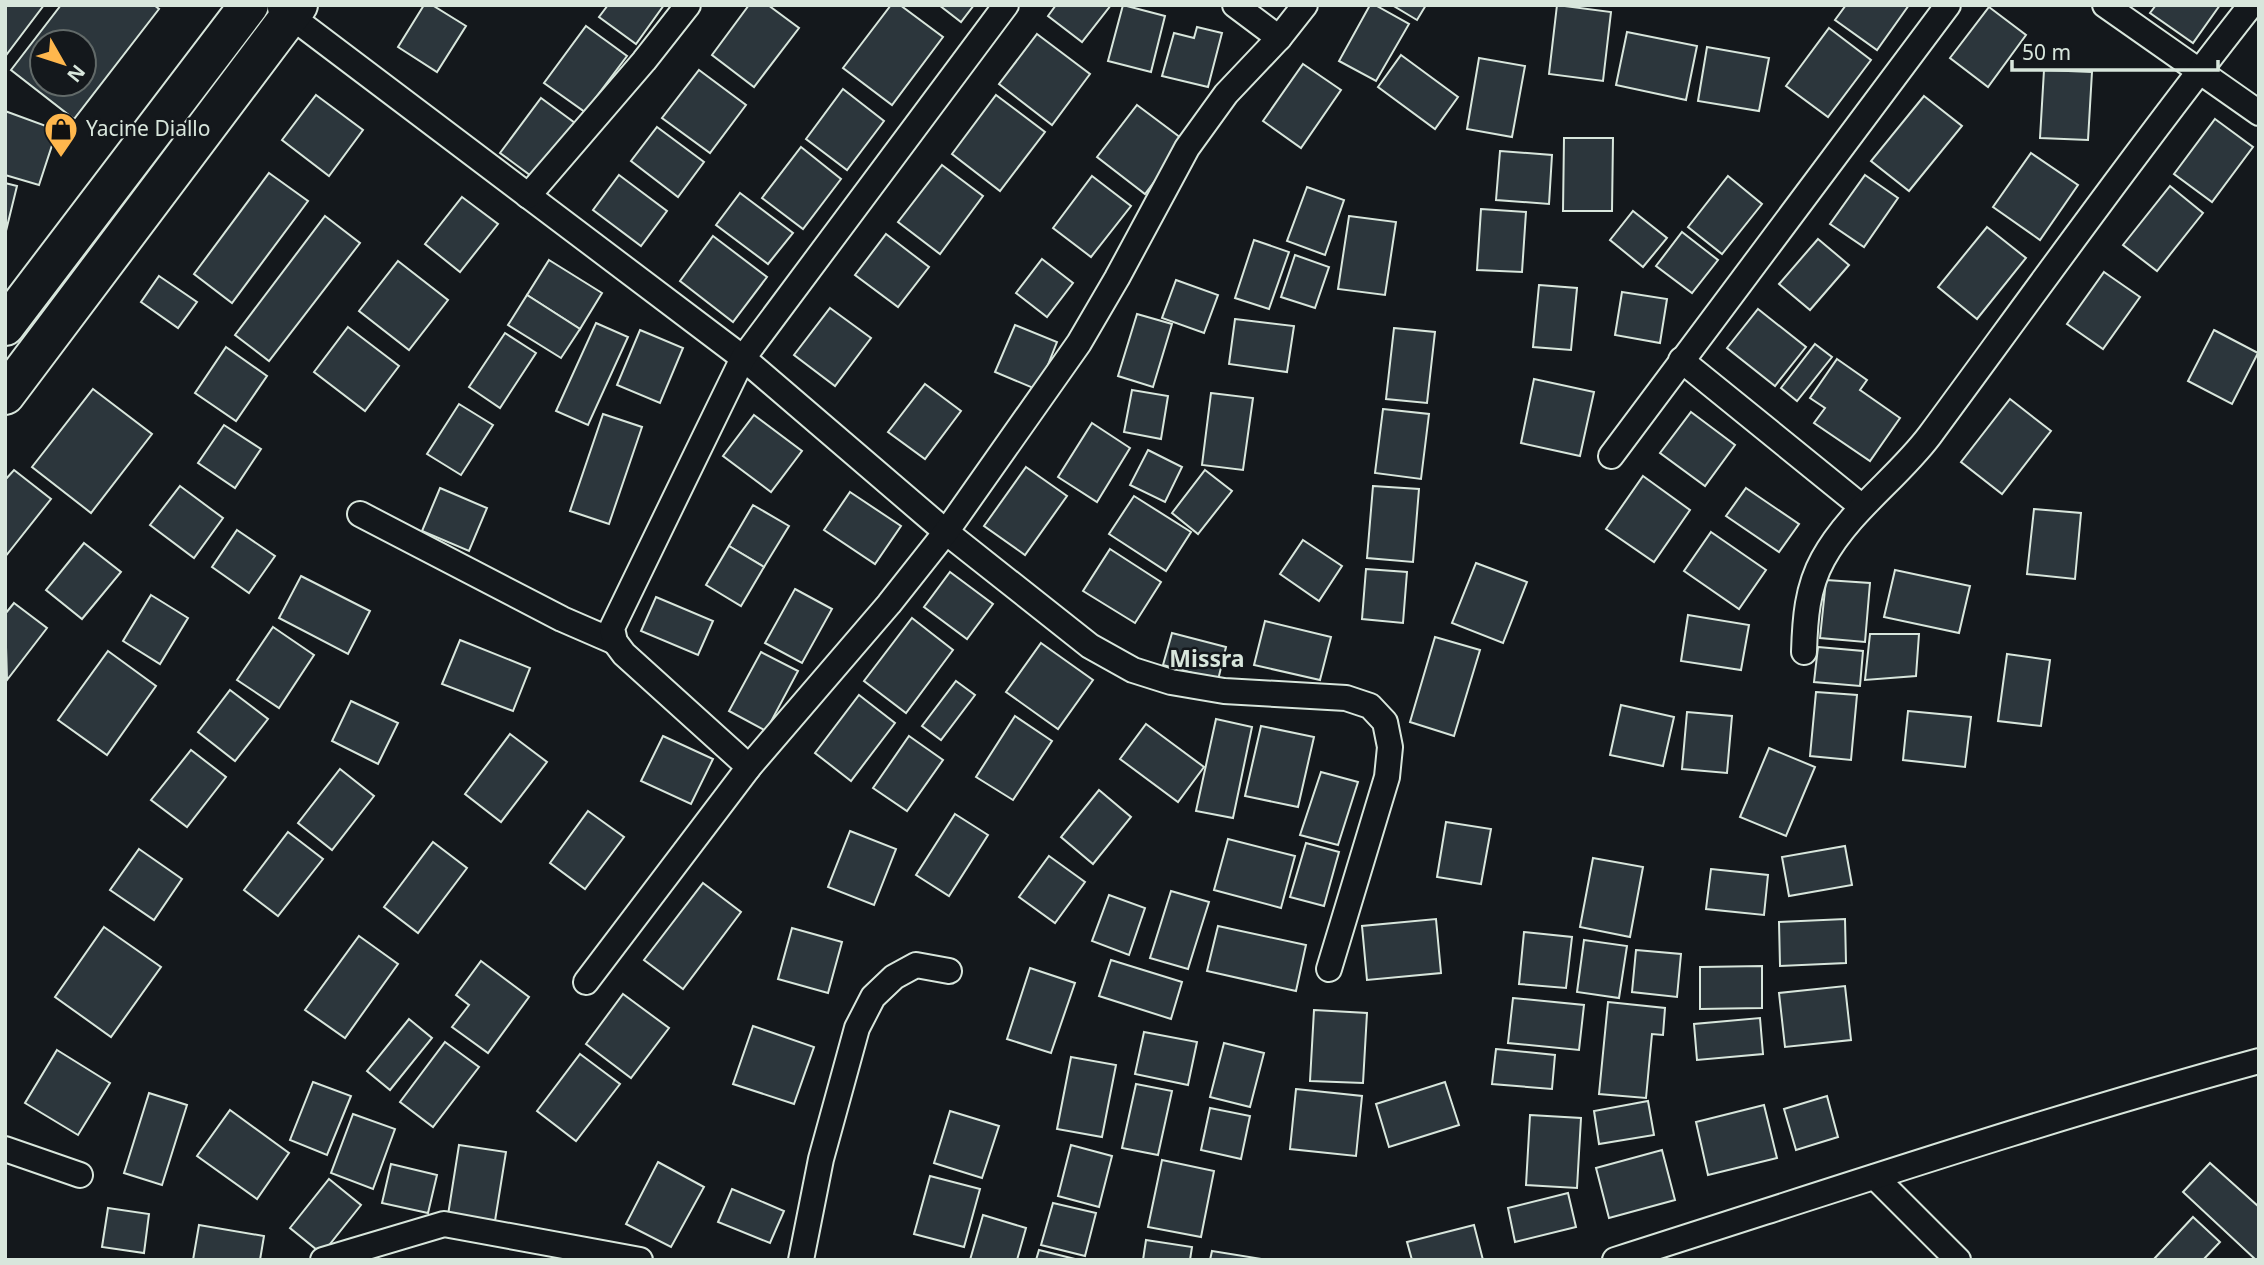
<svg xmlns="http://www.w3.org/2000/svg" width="2264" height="1265" font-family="'Noto Sans',sans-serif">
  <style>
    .building { fill: #2c363c; stroke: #d8e6dc; stroke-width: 2; fill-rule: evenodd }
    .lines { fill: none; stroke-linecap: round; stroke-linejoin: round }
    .minor-casing { stroke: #d8e6dc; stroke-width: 28 }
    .primary-casing { stroke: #d8e6dc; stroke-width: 42 }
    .minor { stroke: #14181c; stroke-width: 24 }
    .primary { stroke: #14181c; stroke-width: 38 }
    .labels { text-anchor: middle; stroke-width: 5; stroke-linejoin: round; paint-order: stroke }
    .poi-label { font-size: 21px; fill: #d8e6dc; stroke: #14181c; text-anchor: start }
    .neighbourhood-label { font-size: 23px; font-weight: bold; fill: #d8e6dc; stroke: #14181c }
  </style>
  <rect width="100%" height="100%" fill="#14181c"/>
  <g class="building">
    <polygon points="5,5 44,5 7,54 5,52"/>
    <path d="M61,5H154L159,9L74,119L11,70ZM42,42H84V84H42Z"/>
    <polygon points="424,5 432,5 466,26 437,72 398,47"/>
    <polygon points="608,5 664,5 636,44 599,17"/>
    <polygon points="749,5 768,5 799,28 754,87 712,55"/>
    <polygon points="891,5 900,5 943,37 892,105 843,68"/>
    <polygon points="939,5 974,5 961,22"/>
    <polygon points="1056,5 1111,5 1082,42 1048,16"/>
    <polygon points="1123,5 1165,16 1151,72 1108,61"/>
    <polygon points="1370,5 1375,5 1409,24 1376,81 1339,61"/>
    <polygon points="1392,5 1426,5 1417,20"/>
    <polygon points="1557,5 1611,12 1603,81 1549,74"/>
    <polygon points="1846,5 1909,5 1877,50 1835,20"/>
    <polygon points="2156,5 2220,5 2193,43 2150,13"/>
    <polygon points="1989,7 2026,35 1988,87 1950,58"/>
    <polygon points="586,26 627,56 585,112 544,83"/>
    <polygon points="1197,27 1222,33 1208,87 1162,76 1174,33 1194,38"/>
    <polygon points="1829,28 1871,60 1828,117 1786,86"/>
    <polygon points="1627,32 1697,46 1686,100 1616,85"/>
    <polygon points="1037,34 1090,74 1052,125 999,84"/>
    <polygon points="1707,47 1769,58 1759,111 1698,101"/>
    <polygon points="1401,55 1458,97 1435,129 1378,87"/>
    <polygon points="1479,58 1525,66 1512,137 1467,129"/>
    <polygon points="1303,64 1341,90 1301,148 1263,121"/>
    <polygon points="699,70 746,105 710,153 662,118"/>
    <polygon points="2044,70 2092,72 2088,140 2040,138"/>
    <polygon points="843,89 884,121 847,170 806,139"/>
    <polygon points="316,95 363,130 329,176 282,140"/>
    <polygon points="996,95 1045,132 1000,191 952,154"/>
    <polygon points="1924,96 1962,126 1909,191 1871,161"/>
    <polygon points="541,98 575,123 534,178 500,153"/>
    <polygon points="1137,105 1185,141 1145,194 1097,157"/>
    <polygon points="5,111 57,130 39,185 5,175"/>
    <polygon points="2215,119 2253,147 2212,202 2174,174"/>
    <polygon points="657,127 704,162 678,197 631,161"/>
    <polygon points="1564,138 1613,138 1612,211 1563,211"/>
    <polygon points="801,147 841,179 803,229 762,198"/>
    <polygon points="1500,151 1552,155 1549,204 1496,200"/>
    <polygon points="2031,153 2078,185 2040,240 1993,207"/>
    <polygon points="942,165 983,196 940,254 898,222"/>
    <polygon points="269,173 308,201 232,303 194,274"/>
    <polygon points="619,175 667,211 641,246 593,210"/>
    <polygon points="1865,175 1898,198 1864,247 1830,224"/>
    <polygon points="1092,176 1131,206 1091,257 1053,228"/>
    <polygon points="1728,176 1762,204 1722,254 1688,227"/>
    <polygon points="5,183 17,186 5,235"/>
    <polygon points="2170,186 2203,213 2157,271 2123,245"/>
    <polygon points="1307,187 1344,200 1325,255 1287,241"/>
    <polygon points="740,193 793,233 768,264 716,225"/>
    <polygon points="462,197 498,224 460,272 425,244"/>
    <polygon points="1481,209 1526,212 1522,272 1477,270"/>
    <polygon points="1633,211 1667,238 1643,267 1610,240"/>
    <polygon points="325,216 360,243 269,361 235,335"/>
    <polygon points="1349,216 1396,222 1385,295 1338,289"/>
    <polygon points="1987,227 2026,258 1977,319 1938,287"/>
    <polygon points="1682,232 1718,260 1692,293 1656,266"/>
    <polygon points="886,234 929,267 898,307 855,275"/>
    <polygon points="713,236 767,277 733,322 680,281"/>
    <polygon points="1818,239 1849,265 1810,310 1779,284"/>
    <polygon points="1254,240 1289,252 1269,309 1235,298"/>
    <polygon points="1295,255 1329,267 1315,308 1281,297"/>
    <polygon points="1042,259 1073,283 1047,317 1016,293"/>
    <polygon points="549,260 602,293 580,329 527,295"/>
    <polygon points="398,261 448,300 409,350 359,311"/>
    <polygon points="2104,272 2140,297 2103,349 2067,324"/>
    <polygon points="159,276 197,302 178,328 141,302"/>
    <polygon points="1176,280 1218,295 1204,333 1162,318"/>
    <polygon points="1539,285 1577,288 1571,350 1533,347"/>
    <polygon points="1622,292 1667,299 1660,343 1615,335"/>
    <polygon points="527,295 580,329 561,358 508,325"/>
    <polygon points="830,308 871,338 835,386 794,355"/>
    <polygon points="1758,309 1806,347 1775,386 1727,348"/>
    <polygon points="1137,314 1172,324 1153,387 1118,376"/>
    <polygon points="1235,319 1294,326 1287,372 1229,364"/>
    <polygon points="596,323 628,337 588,425 556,411"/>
    <polygon points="1015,325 1057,342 1038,390 995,372"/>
    <polygon points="348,327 399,366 365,411 314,372"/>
    <polygon points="1394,328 1435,332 1427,403 1386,399"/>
    <polygon points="640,330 683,348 660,403 617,385"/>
    <polygon points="2214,330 2258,353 2232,404 2188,381"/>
    <polygon points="505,333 536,353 500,408 469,387"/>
    <polygon points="1815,344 1832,357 1797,401 1781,388"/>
    <polygon points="226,347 267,376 236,421 195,393"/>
    <polygon points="1837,359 1867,380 1860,390 1900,418 1870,461 1814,423 1825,408 1810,398"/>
    <polygon points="1534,379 1594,392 1580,456 1521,443"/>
    <polygon points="925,384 961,411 925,459 888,432"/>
    <polygon points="93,389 152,434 91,513 32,467"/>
    <polygon points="1132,390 1168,396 1161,439 1124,432"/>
    <polygon points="1211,393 1253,398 1243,470 1202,465"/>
    <polygon points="2010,399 2051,431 2002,494 1961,462"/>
    <polygon points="459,404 493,425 461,475 427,454"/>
    <polygon points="1383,409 1429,414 1421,479 1375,473"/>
    <polygon points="1691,412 1735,445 1705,486 1660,453"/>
    <polygon points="603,414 642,427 609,524 570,511"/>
    <polygon points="754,415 802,451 771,492 723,456"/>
    <polygon points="1092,423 1130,448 1097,502 1058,477"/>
    <polygon points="224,425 261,449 235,488 198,463"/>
    <polygon points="1148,450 1182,467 1165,502 1130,485"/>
    <polygon points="1026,467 1067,496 1025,555 984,526"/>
    <polygon points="14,470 51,499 5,557 5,480"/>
    <polygon points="1205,470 1232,491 1198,534 1172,513"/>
    <polygon points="1643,476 1690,510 1654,562 1606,529"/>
    <polygon points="180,486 223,518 194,558 150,525"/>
    <polygon points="1373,486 1419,489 1413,562 1367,558"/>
    <polygon points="440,488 487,508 469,551 422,531"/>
    <polygon points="1746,488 1799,524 1779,552 1726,516"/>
    <polygon points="850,492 901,526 875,564 824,530"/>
    <polygon points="1134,496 1191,532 1166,571 1109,534"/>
    <polygon points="753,505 789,526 764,567 729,546"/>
    <polygon points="2034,509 2081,513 2075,579 2027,574"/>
    <polygon points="237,530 275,556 249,593 212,567"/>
    <polygon points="1711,532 1766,570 1739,609 1684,571"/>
    <polygon points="1303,540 1342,566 1319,601 1280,574"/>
    <polygon points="84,543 121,572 82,619 46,590"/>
    <polygon points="729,546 764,567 741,606 706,585"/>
    <polygon points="1110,549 1161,582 1135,623 1083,591"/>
    <polygon points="1476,563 1527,582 1503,643 1452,623"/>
    <polygon points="1366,569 1407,572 1403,623 1362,619"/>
    <polygon points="1895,570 1970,586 1959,633 1884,617"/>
    <polygon points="950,572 993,604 967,639 924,607"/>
    <polygon points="301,576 370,611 348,654 279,618"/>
    <polygon points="1826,580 1870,583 1865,642 1820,638"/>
    <polygon points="795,589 832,609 802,663 765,643"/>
    <polygon points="151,595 188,618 160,664 123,641"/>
    <polygon points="656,597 713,621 698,655 641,631"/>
    <polygon points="14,603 47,628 7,680 5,614"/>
    <polygon points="1688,615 1749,625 1741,670 1681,661"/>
    <polygon points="912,618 953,650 906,713 864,681"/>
    <polygon points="1265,621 1331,637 1320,680 1254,665"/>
    <polygon points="273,627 314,655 279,708 237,680"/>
    <polygon points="1172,633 1226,647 1218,680 1163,665"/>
    <polygon points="1870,634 1919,634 1916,676 1865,680"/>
    <polygon points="1435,637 1480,650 1454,736 1410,722"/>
    <polygon points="460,640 530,668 513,711 442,684"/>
    <polygon points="1041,643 1093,680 1058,729 1006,692"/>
    <polygon points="1818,647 1863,651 1860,686 1814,682"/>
    <polygon points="108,651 156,686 107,755 58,720"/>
    <polygon points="761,652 798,671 766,731 729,711"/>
    <polygon points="2007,654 2050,660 2041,726 1998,721"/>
    <polygon points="956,681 975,695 941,740 922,726"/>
    <polygon points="230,690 268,719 235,761 198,732"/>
    <polygon points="1816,692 1857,695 1851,760 1810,756"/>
    <polygon points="859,695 895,723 851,781 815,753"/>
    <polygon points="351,701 398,723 378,764 332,741"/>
    <polygon points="1621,705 1674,717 1663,766 1610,755"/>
    <polygon points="1908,711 1971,717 1965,767 1903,760"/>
    <polygon points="1687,712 1732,716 1727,773 1682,769"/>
    <polygon points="1015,716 1052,741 1013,800 976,777"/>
    <polygon points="1216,719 1252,727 1233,818 1196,811"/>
    <polygon points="1146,724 1204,767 1178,802 1120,759"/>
    <polygon points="1261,726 1314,737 1298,807 1245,796"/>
    <polygon points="510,734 547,762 501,822 465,794"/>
    <polygon points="663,736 713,759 691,804 641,781"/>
    <polygon points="909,736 943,760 907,811 873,788"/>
    <polygon points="1769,748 1815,767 1786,836 1740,817"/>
    <polygon points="191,750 226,777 187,827 151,800"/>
    <polygon points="340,769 374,796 332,850 298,823"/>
    <polygon points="1321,772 1358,782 1338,845 1300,835"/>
    <polygon points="1099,790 1131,817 1093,864 1061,837"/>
    <polygon points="588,811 624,837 585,889 550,863"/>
    <polygon points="955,814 988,835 949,896 916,875"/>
    <polygon points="1446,822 1491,829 1481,884 1437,877"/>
    <polygon points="850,831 896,849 874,905 828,887"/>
    <polygon points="288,832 323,859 278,916 244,890"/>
    <polygon points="1228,839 1295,856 1281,908 1214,890"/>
    <polygon points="433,842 467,868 418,933 384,907"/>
    <polygon points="1306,843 1339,852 1324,906 1290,897"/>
    <polygon points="1845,846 1852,885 1789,896 1782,857"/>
    <polygon points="139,849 182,879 154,920 110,890"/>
    <polygon points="1049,856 1085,882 1055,923 1019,897"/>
    <polygon points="1593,858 1643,867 1630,937 1580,927"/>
    <polygon points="1711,869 1768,875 1764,915 1706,909"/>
    <polygon points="703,883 741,912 683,989 644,960"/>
    <polygon points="1171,891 1209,902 1188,969 1150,958"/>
    <polygon points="1109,895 1145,908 1129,955 1092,941"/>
    <polygon points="1436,919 1441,973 1367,980 1362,926"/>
    <polygon points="1845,919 1846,963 1780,966 1779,922"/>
    <polygon points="1218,926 1306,945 1296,991 1207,971"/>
    <polygon points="104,927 161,967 111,1037 55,997"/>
    <polygon points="792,928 842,942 828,993 778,979"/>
    <polygon points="1524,932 1572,937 1566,988 1519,984"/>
    <polygon points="359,936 398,964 345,1038 305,1010"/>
    <polygon points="1584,940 1627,946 1619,998 1577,992"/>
    <polygon points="1636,950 1681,954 1677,997 1632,992"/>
    <polygon points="1111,960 1182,982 1171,1019 1099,996"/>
    <polygon points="481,961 529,997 488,1053 452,1027 469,1005 456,995"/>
    <polygon points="1762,966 1762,1008 1700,1009 1700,967"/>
    <polygon points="1030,968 1075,983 1051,1053 1007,1039"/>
    <polygon points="1845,986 1851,1040 1785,1047 1779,993"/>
    <polygon points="623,994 669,1028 631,1078 586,1044"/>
    <polygon points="1513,998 1584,1005 1579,1050 1508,1043"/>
    <polygon points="1608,1002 1665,1008 1663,1035 1652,1034 1646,1098 1599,1094"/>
    <polygon points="1314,1010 1367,1013 1363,1083 1310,1081"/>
    <polygon points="1760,1018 1763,1054 1697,1060 1694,1024"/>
    <polygon points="409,1019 432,1038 390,1090 367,1071"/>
    <polygon points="753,1026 814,1047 794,1104 733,1084"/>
    <polygon points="1144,1032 1197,1042 1188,1085 1135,1074"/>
    <polygon points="445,1042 479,1067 433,1127 400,1102"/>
    <polygon points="1224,1043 1264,1053 1250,1107 1210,1097"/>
    <polygon points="1496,1049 1555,1055 1552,1089 1492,1084"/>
    <polygon points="57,1050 110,1083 78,1135 25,1103"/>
    <polygon points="580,1054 620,1084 576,1141 537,1111"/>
    <polygon points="1071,1057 1116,1065 1102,1137 1057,1129"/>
    <polygon points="313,1082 351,1096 327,1155 290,1140"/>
    <polygon points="1445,1082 1459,1125 1389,1147 1376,1104"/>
    <polygon points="1136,1084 1172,1091 1158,1155 1122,1148"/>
    <polygon points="1296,1089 1362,1096 1356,1156 1290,1149"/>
    <polygon points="149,1093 187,1105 162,1185 124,1173"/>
    <polygon points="1827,1096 1838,1137 1796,1150 1784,1109"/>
    <polygon points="1648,1101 1654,1135 1599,1144 1594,1111"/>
    <polygon points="1764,1105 1777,1158 1708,1175 1696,1122"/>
    <polygon points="1210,1108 1250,1116 1241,1159 1201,1150"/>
    <polygon points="230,1110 289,1153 257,1199 197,1156"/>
    <polygon points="950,1111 999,1126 982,1178 934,1163"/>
    <polygon points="353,1114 395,1129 373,1189 331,1173"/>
    <polygon points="1530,1115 1581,1118 1577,1188 1526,1185"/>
    <polygon points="459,1145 506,1152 495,1221 448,1215"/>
    <polygon points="1071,1145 1112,1156 1099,1207 1058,1196"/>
    <polygon points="1662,1150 1675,1200 1609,1218 1596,1168"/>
    <polygon points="1162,1160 1214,1171 1201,1237 1148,1227"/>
    <polygon points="658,1162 704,1187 671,1247 626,1224"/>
    <polygon points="2210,1163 2259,1207 2259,1260 2256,1260 2183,1192"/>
    <polygon points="391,1164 437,1175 428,1213 382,1203"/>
    <polygon points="930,1176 980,1189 964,1247 914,1234"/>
    <polygon points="329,1179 361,1205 322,1254 290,1228"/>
    <polygon points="732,1189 784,1211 770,1243 718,1222"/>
    <polygon points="1568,1193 1576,1227 1515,1242 1508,1208"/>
    <polygon points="1053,1203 1096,1213 1085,1256 1041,1245"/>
    <polygon points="108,1208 149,1214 144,1253 102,1247"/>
    <polygon points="983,1215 1026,1228 1017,1260 970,1260"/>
    <polygon points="2193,1217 2220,1242 2203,1260 2153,1260"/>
    <polygon points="199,1225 264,1236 260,1260 193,1260"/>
    <polygon points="1474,1225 1483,1260 1412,1260 1407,1242"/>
    <polygon points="1146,1240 1192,1247 1190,1260 1143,1260"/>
    <polygon points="1039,1250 1079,1260 1036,1260"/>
    <polygon points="1212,1251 1262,1259 1262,1260 1210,1260"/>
  </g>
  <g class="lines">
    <defs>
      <g id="minor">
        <polyline points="1235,5 1279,38"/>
        <polyline points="2105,5 2259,113"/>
        <polyline points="280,8 743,358 946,532 1090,646 1133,670 1171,682 1224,691 1346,698 1370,706 1385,722 1390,747 1387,777 1329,969"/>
        <polyline points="528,196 644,61 688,5"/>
        <polyline points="1681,360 1861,506"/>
        <polyline points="1611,456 1948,5"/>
        <polyline points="360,514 562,619 615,642"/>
        <path d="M1804,652C1805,619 1807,588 1823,559C1850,510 1897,479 1930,435C2036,291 2140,146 2251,5"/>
        <polyline points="749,767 624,654 615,642 612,628 743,358 1006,5"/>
        <polyline points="586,982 749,767 889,604 946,532 1079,343 1117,278 1187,148 1226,94 1279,38 1305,5"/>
        <polyline points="5,1149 80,1175"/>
        <polyline points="1875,1177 1958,1260"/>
        <polyline points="323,1260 444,1224 640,1260"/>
        <polyline points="801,1260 821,1159 857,1028 873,997 894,977 916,965 949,971"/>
        <path d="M1615,1260C1829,1192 2042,1120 2259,1061"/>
      </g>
      <g id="primary">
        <polyline points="5,326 249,5"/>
        <polyline points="5,395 298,5"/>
      </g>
    </defs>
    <use href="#minor" class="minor-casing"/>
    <use href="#primary" class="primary-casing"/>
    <use href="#minor" class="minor"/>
    <use href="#primary" class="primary"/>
  </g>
  <defs>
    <symbol id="shop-pin" viewBox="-11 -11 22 30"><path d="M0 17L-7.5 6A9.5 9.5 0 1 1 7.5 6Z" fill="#ffb74d" stroke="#14181c"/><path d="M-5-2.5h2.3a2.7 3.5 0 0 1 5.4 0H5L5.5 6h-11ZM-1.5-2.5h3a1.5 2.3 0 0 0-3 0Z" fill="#111"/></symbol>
  </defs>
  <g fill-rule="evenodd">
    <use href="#shop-pin" x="42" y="110" width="38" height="52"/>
  </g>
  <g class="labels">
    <g class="poi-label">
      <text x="86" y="136">Yacine Diallo</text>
    </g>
    <g class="neighbourhood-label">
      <text x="1207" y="667">Missra</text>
    </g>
  </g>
  <rect width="2264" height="1265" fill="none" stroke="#d8e6dc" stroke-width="14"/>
  <g transform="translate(63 63) rotate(129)"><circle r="33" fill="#14181c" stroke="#626a69" stroke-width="2"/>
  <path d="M0-5L12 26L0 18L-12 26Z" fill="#ffb74d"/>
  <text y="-10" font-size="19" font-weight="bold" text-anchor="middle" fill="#d8e6dc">N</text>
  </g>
  <path d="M2012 60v10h206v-10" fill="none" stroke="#d8e6dc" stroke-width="3.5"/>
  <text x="2022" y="60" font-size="21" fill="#d8e6dc" stroke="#14181c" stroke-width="5" paint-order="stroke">50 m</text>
</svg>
